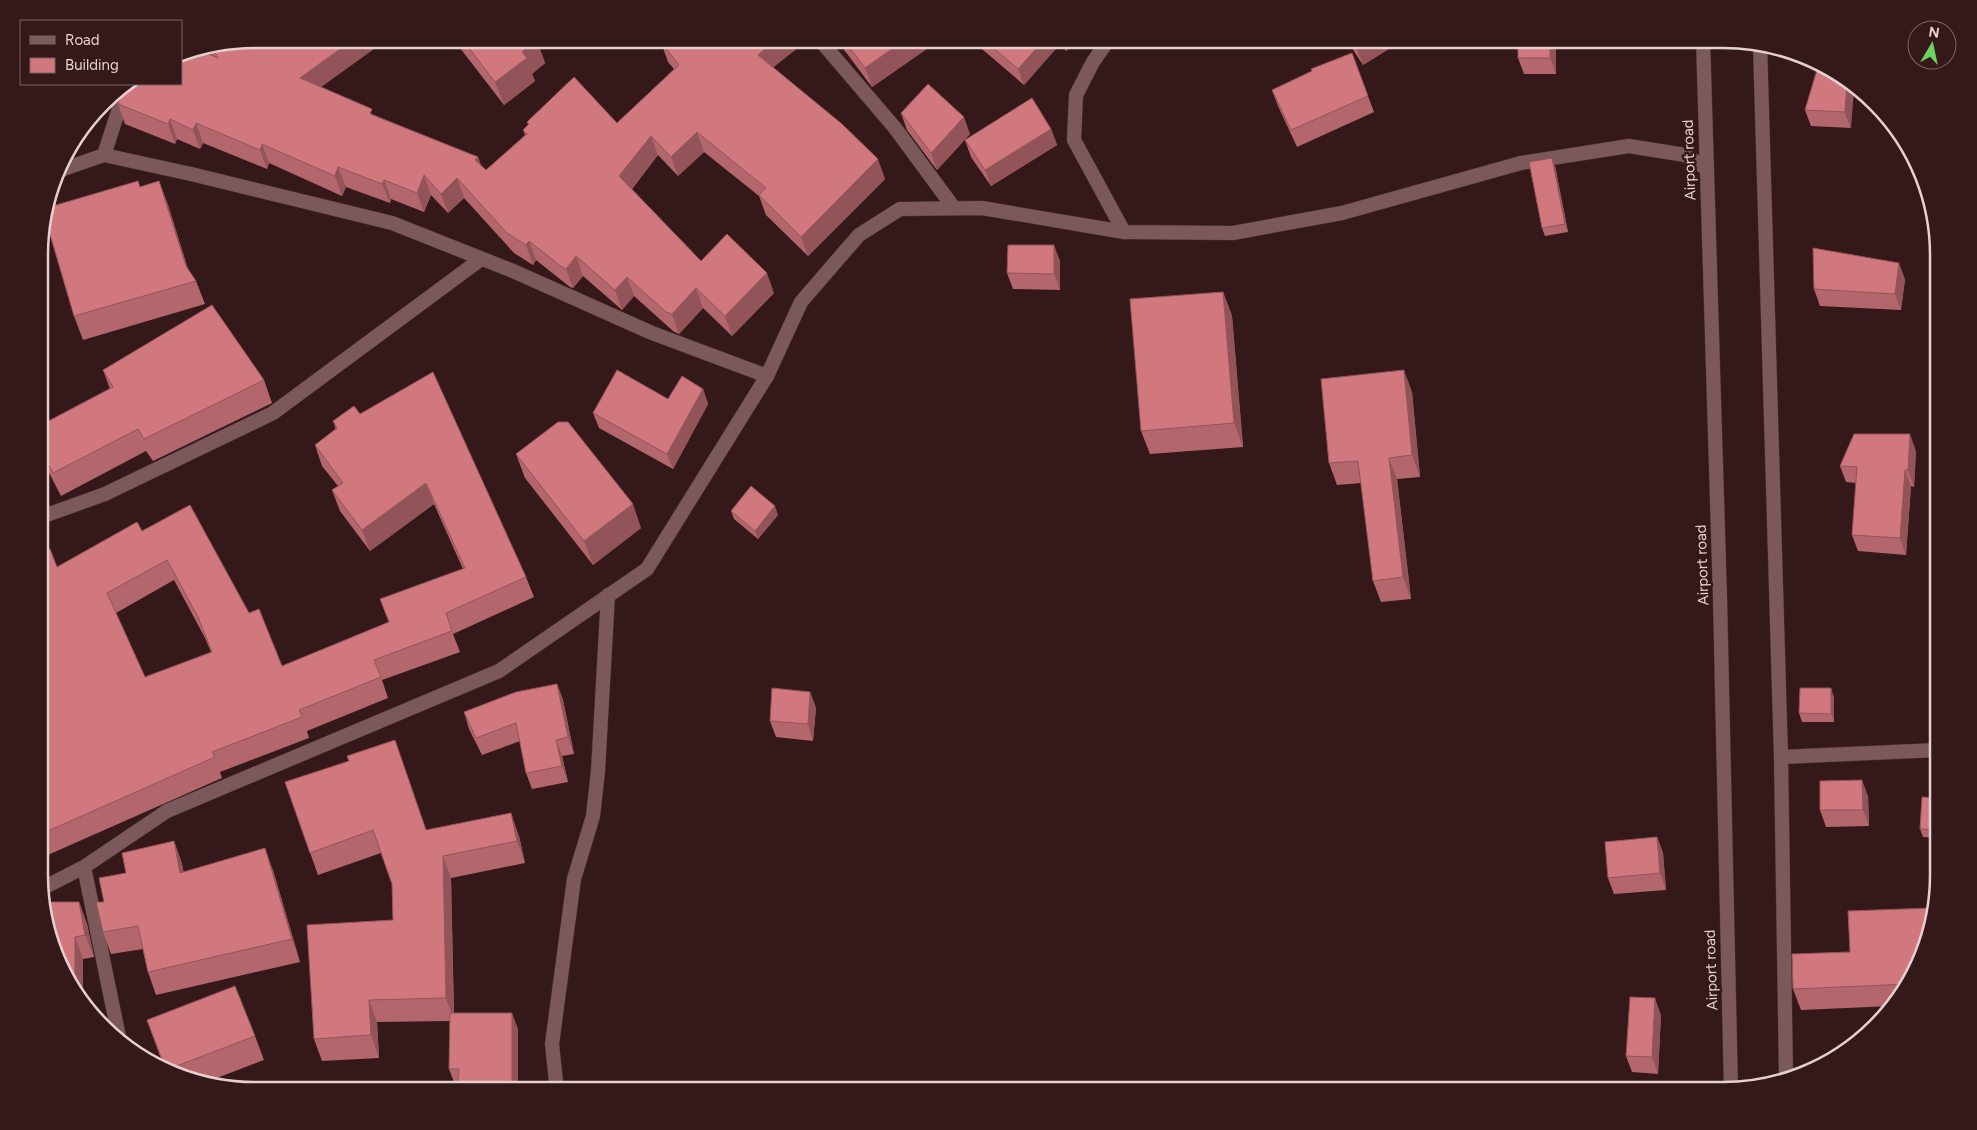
<svg xmlns="http://www.w3.org/2000/svg" width="1977" height="1130" font-family="Figtree,sans-serif">
  <style>
    .lines { fill: none; stroke-linecap: round; stroke-linejoin: round }
    .minor-casing { stroke: #4b3436; stroke-width: 15 }
    .secondary-casing { stroke: #4b3436; stroke-width: 15 }
    .minor { stroke: #7b5859; stroke-width: 14 }
    .secondary { stroke: #7b5859; stroke-width: 14 }
    .wall { fill: #b3676c; fill-rule: evenodd }
    .shaded-wall { fill: #925458 }
    .building { fill: #d0787d; stroke: #925458; fill-rule: evenodd }
    .labels { text-anchor: middle; stroke-width: 5; stroke-linejoin: round; paint-order: stroke }
    .street-label { font-size: 15px; fill: #e5d0d0; stroke: #35181a }
    .rim { fill: none; stroke: #e5d0d0; stroke-width: 2.5 }
  </style>
  <rect width="100%" height="100%" fill="#35181a"/>
  <g class="lines">
    <defs>
      <g id="minor">
        <polyline points="819,39 895,128 954,208"/>
        <polyline points="1109,39 1093,62 1076,95 1074,140 1124,232"/>
        <polyline points="104,155 191,174 392,223 513,271 652,333 767,376"/>
        <polyline points="58,171 104,155 127,84"/>
        <polyline points="41,517 105,494 273,413 481,259"/>
        <polyline points="1781,757 1938,750"/>
        <polyline points="84,867 119,1037"/>
        <polyline points="41,889 84,867 167,811 499,671 647,569 767,376 801,302 859,235 900,209 982,208 1124,232 1233,233 1342,213 1521,163 1629,146 1685,155 1706,168"/>
        <polyline points="557,1091 552,1044 574,879 593,816 598,771 608,595"/>
      </g>
      <g id="secondary">
        <polyline points="1703,39 1720,598 1731,1091"/>
        <polyline points="1760,44 1781,757 1786,1076"/>
      </g>
    </defs>
    <use href="#minor" class="minor-casing"/>
    <use href="#secondary" class="secondary-casing"/>
    <use href="#minor" class="minor"/>
    <use href="#secondary" class="secondary"/>
  </g>
  <g class="wall">
    <polygon points="254,39 380,39 382,43 321,87 374,115 478,157 481,166 486,170 525,135 523,130 528,125 527,122 617,123 674,69 668,62 661,42 809,39 773,67 885,179 808,256 766,215 759,196 704,152 678,176 658,155 632,189 701,261 774,293 732,336 703,308 679,334 673,331 634,296 622,310 583,276 573,288 570,287 536,260 533,265 514,253 464,198 448,213 431,195 424,212 391,199 390,203 346,187 342,196 269,163 267,169 203,143 200,149 177,139 175,144 125,124 118,104 211,55 207,48"/>
    <polygon points="453,39 536,39 545,63 532,74 535,81 504,105"/>
    <polygon points="836,39 941,39 872,87"/>
    <polygon points="978,39 1080,39 1066,51 1060,44 1024,85 982,49"/>
    <polygon points="1346,39 1399,39 1400,42 1363,65"/>
    <polygon points="1518,39 1556,39 1556,74 1524,74 1518,58"/>
    <polygon points="1830,68 1851,128 1811,126 1805,110"/>
    <polygon points="1272,90 1368,96 1374,112 1297,147 1278,106"/>
    <polygon points="901,113 970,134 937,170 907,130"/>
    <polygon points="1051,129 1057,145 991,186 971,157 965,140"/>
    <polygon points="1555,166 1568,232 1545,236 1542,228"/>
    <polygon points="159,181 168,205 188,269 196,281 205,304 83,340 74,316 140,187"/>
    <polygon points="1060,261 1060,290 1013,289 1007,273"/>
    <polygon points="1905,279 1901,310 1820,306 1814,289"/>
    <polygon points="1223,292 1232,316 1243,447 1150,454 1141,431"/>
    <polygon points="103,370 264,380 272,403 153,461 146,451 61,496 41,457 41,425 110,389"/>
    <polygon points="703,389 708,404 673,469 599,428 593,413 668,399"/>
    <polygon points="1412,392 1420,477 1397,479 1411,599 1381,602 1373,581 1361,483 1337,485 1329,463"/>
    <path d="M360,414L526,577L534,597L453,634L460,652L382,680L388,698L307,731L309,738L220,772L222,778L41,858V714L45,712L41,700V553L57,567L142,531L249,613L282,666L389,622L463,569L434,504L370,551L340,511L332,490L338,486L322,466L315,445L336,430L333,421ZM174,580L205,638L211,652L145,677L116,613Z"/>
    <polygon points="1916,451 1914,487 1911,486 1906,555 1858,551 1852,535 1856,483 1846,482 1840,466"/>
    <polygon points="516,454 641,528 593,565 525,478"/>
    <polygon points="731,511 778,515 758,539 734,519"/>
    <polygon points="557,684 563,700 574,754 562,756 568,782 532,789 526,773 520,741 482,755 469,729 464,712"/>
    <polygon points="810,692 816,708 813,741 776,737 770,721"/>
    <polygon points="1834,697 1834,722 1802,722 1799,713"/>
    <polygon points="285,782 427,830 519,836 525,863 451,878 454,1013 518,1029 518,1091 457,1091 457,1085 455,1085 449,1069 450,1021 377,1022 379,1058 322,1061 314,1039 393,920 392,884 381,853 318,875"/>
    <polygon points="1868,796 1869,826 1826,827 1820,810"/>
    <polygon points="1938,798 1938,838 1923,837 1920,829"/>
    <polygon points="1657,837 1663,853 1666,890 1614,894 1608,878"/>
    <polygon points="174,841 182,864 183,872 273,870 300,962 156,995 148,972 143,949 111,954 103,932 104,902 126,873"/>
    <polygon points="79,902 87,924 94,957 83,959 49,909"/>
    <polygon points="1850,952 1909,983 1892,1006 1801,1010 1793,989"/>
    <polygon points="1661,1015 1658,1074 1632,1072 1626,1056"/>
    <polygon points="147,1020 255,1036 264,1060 201,1084 198,1084 165,1070"/>
  </g>
  <g class="shaded-wall">
    <polygon points="354,39 380,39 382,43 307,97 300,78"/>
    <polygon points="777,39 809,39 765,74 758,55"/>
    <polygon points="906,39 941,39 872,87 865,68"/>
    <polygon points="1045,39 1058,39 1060,44 1024,85 1018,69"/>
    <polygon points="1062,39 1080,39 1066,51"/>
    <polygon points="1373,39 1399,39 1400,42 1363,65 1357,49"/>
    <polygon points="1550,39 1556,39 1556,74 1550,58"/>
    <polygon points="537,40 545,63 532,74 535,81 504,105 495,82 522,52"/>
    <polygon points="1847,83 1854,90 1851,128 1845,112"/>
    <polygon points="964,117 970,134 937,170 931,153"/>
    <polygon points="170,119 177,139 175,144 168,124"/>
    <polygon points="196,123 203,143 200,149 193,130"/>
    <polygon points="1051,129 1057,145 991,186 985,170"/>
    <polygon points="697,132 704,152 678,176 671,157"/>
    <polygon points="651,136 658,155 626,195 619,176"/>
    <polygon points="262,144 269,163 267,169 260,150"/>
    <polygon points="478,157 485,177 475,160"/>
    <polygon points="1552,158 1555,166 1568,232 1565,224"/>
    <polygon points="878,159 885,179 808,256 801,237"/>
    <polygon points="338,167 346,187 342,196 335,176"/>
    <polygon points="424,175 431,195 424,212 417,193"/>
    <polygon points="457,178 464,198 448,213 441,194"/>
    <polygon points="384,180 391,199 390,203 382,184"/>
    <polygon points="159,181 168,205 192,282 186,266"/>
    <polygon points="529,241 536,260 533,265 526,245"/>
    <polygon points="1054,245 1060,261 1060,290 1054,274"/>
    <polygon points="576,256 583,276 573,288 566,269"/>
    <polygon points="1899,263 1905,279 1901,310 1895,294"/>
    <polygon points="767,273 774,293 732,336 725,316"/>
    <polygon points="627,277 634,296 622,310 615,290"/>
    <polygon points="696,288 703,308 679,334 672,314"/>
    <polygon points="1223,292 1232,316 1243,447 1234,423"/>
    <polygon points="1404,370 1412,392 1420,477 1412,455"/>
    <polygon points="703,389 708,404 673,469 667,454"/>
    <polygon points="1910,434 1916,451 1914,487 1908,470"/>
    <polygon points="1389,458 1397,479 1411,599 1403,577"/>
    <polygon points="1905,470 1911,486 1906,555 1900,538"/>
    <polygon points="426,483 434,504 370,551 362,530"/>
    <polygon points="633,504 641,528 593,565 584,541"/>
    <polygon points="775,506 778,515 758,539 755,531"/>
    <polygon points="557,684 563,700 574,754 568,737"/>
    <polygon points="1831,688 1834,697 1834,722 1831,714"/>
    <polygon points="810,692 816,708 813,741 808,724"/>
    <polygon points="556,740 562,756 568,782 562,766"/>
    <polygon points="1862,780 1868,796 1869,826 1863,810"/>
    <polygon points="511,813 519,836 525,863 517,841"/>
    <polygon points="1657,837 1663,853 1666,890 1660,873"/>
    <polygon points="174,841 182,864 189,895 180,873"/>
    <polygon points="265,848 273,870 300,962 292,939"/>
    <polygon points="443,856 451,878 454,1021 446,998"/>
    <polygon points="79,902 87,924 94,957 85,935"/>
    <polygon points="75,937 83,959 83,1003 75,996"/>
    <polygon points="1655,998 1661,1015 1658,1074 1652,1057"/>
    <polygon points="369,1000 377,1022 379,1058 371,1035"/>
    <polygon points="512,1013 518,1029 518,1091 512,1091"/>
  </g>
  <g class="building">
    <polygon points="254,39 354,39 300,78 372,109 370,114 478,157 475,160 486,170 527,134 523,130 529,124 527,122 574,77 617,123 679,65 661,42 665,39 777,39 758,55 842,124 878,159 801,237 759,195 766,188 697,132 671,157 651,136 619,176 701,261 727,234 767,273 725,316 696,288 672,314 666,312 627,277 615,290 576,256 566,269 562,267 529,241 526,245 507,233 457,178 441,194 424,175 417,193 384,180 382,184 338,167 335,176 262,144 260,150 196,123 193,130 170,119 168,124 118,104 126,84 181,84 181,53 199,50 218,58 211,47"/>
    <polygon points="462,39 536,39 537,40 522,52 527,58 495,82"/>
    <polygon points="843,39 906,39 865,68"/>
    <polygon points="983,39 1045,39 1018,69"/>
    <polygon points="1350,39 1373,39 1357,49"/>
    <rect x="1518" y="39" width="32" height="19"/>
    <polygon points="1352,53 1368,96 1291,130 1272,90 1312,71 1311,69"/>
    <polygon points="1819,63 1830,68 1847,83 1845,112 1805,110"/>
    <polygon points="928,84 964,117 931,153 901,113"/>
    <polygon points="1032,98 1051,129 985,170 965,140"/>
    <polygon points="1552,158 1565,224 1542,228 1529,162"/>
    <polygon points="138,181 140,187 159,181 186,266 196,281 74,316 44,214 46,208"/>
    <polygon points="1008,245 1054,245 1054,274 1007,273"/>
    <polygon points="1813,248 1899,263 1895,294 1814,289"/>
    <polygon points="1223,292 1234,423 1141,431 1130,299"/>
    <polygon points="212,305 264,380 144,439 138,429 53,473 41,450 41,425 113,387 103,370"/>
    <polygon points="617,370 668,399 682,376 703,389 667,454 593,413"/>
    <polygon points="1404,370 1412,455 1389,458 1403,577 1373,581 1358,461 1329,463 1321,379"/>
    <path d="M433,372L526,577L446,613L452,631L374,660L381,677L299,710L302,717L212,752L215,757L41,834V714L46,712L41,698V553L50,549L57,567L137,522L142,531L190,505L249,613L259,609L282,666L389,622L380,599L465,568L426,483L362,530L332,490L343,483L315,445L337,428L333,421L354,406L360,414ZM167,560L198,617L212,652L145,677L107,593Z"/>
    <polygon points="558,422 568,422 633,504 584,541 516,454"/>
    <polygon points="1854,434 1910,434 1908,470 1905,470 1900,538 1852,535 1857,467 1840,466"/>
    <polygon points="751,486 775,506 755,531 731,511"/>
    <polygon points="557,684 568,737 556,740 562,766 526,773 516,723 476,738 464,712 516,692"/>
    <polygon points="772,688 810,692 808,724 770,721"/>
    <polygon points="1800,688 1831,688 1831,714 1799,713"/>
    <polygon points="395,740 426,830 511,813 517,841 443,856 446,998 369,1000 371,1035 314,1039 307,925 393,920 392,884 373,830 310,853 285,782 349,761 347,756"/>
    <polygon points="1862,780 1863,810 1820,810 1820,781"/>
    <polygon points="1922,797 1938,798 1938,830 1920,829"/>
    <polygon points="1657,837 1660,873 1608,878 1605,842"/>
    <polygon points="174,841 180,873 265,848 292,939 148,972 138,926 103,932 96,902 104,902 99,878 126,873 122,853"/>
    <polygon points="49,902 79,902 85,935 75,937 75,996 43,909 49,909"/>
    <polygon points="1932,908 1909,984 1793,989 1792,954 1850,952 1848,911"/>
    <polygon points="235,986 255,1036 166,1070 147,1020"/>
    <polygon points="1630,997 1655,998 1652,1057 1626,1056"/>
    <polygon points="450,1013 512,1013 512,1091 457,1091 459,1069 449,1069"/>
    <polygon points="297,1088 297,1091 270,1091"/>
  </g>
  <g class="labels">
    <g class="street-label">
      <text transform="translate(1689 160) rotate(-92)" y="5">Airport road</text>
      <text transform="translate(1702 565) rotate(-92)" y="5">Airport road</text>
      <text transform="translate(1711 970) rotate(-92)" y="5">Airport road</text>
    </g>
  </g>
  <path d="M0 0H1977V1130H0ZM255 48H1723A207 207 0 0 1 1930 255V875A207 207 0 0 1 1723 1082H255A207 207 0 0 1 48 875V255A207 207 0 0 1 255 48Z" fill="#35181a" fill-rule="evenodd"/>
  <path class="rim" d="M255 48H1723A207 207 0 0 1 1930 255V875A207 207 0 0 1 1723 1082H255A207 207 0 0 1 48 875V255A207 207 0 0 1 255 48Z"/>
  <rect x="20" y="20" width="162" height="65" fill="#35181a" stroke="#7b6263"/>
  <rect x="30" y="36" width="25" height="8" fill="#7b5859" stroke="#7b6263"/>
  <text x="65" y="45" font-size="15" fill="#e5d0d0">Road</text>
  <rect x="30" y="58" width="25" height="15" fill="#d0787d" stroke="#7b6263"/>
  <text x="65" y="70" font-size="15" fill="#e5d0d0">Building</text>
  <g transform="translate(1932 45) rotate(9)"><circle r="24" fill="#35181a" stroke="#7b6263"/>
  <path d="M0-4L9 19L0 12L-9 19Z" fill="#6cd362"/>
  <text y="-8" font-size="14" font-weight="bold" text-anchor="middle" fill="#e5d0d0">N</text>
  </g>
</svg>
